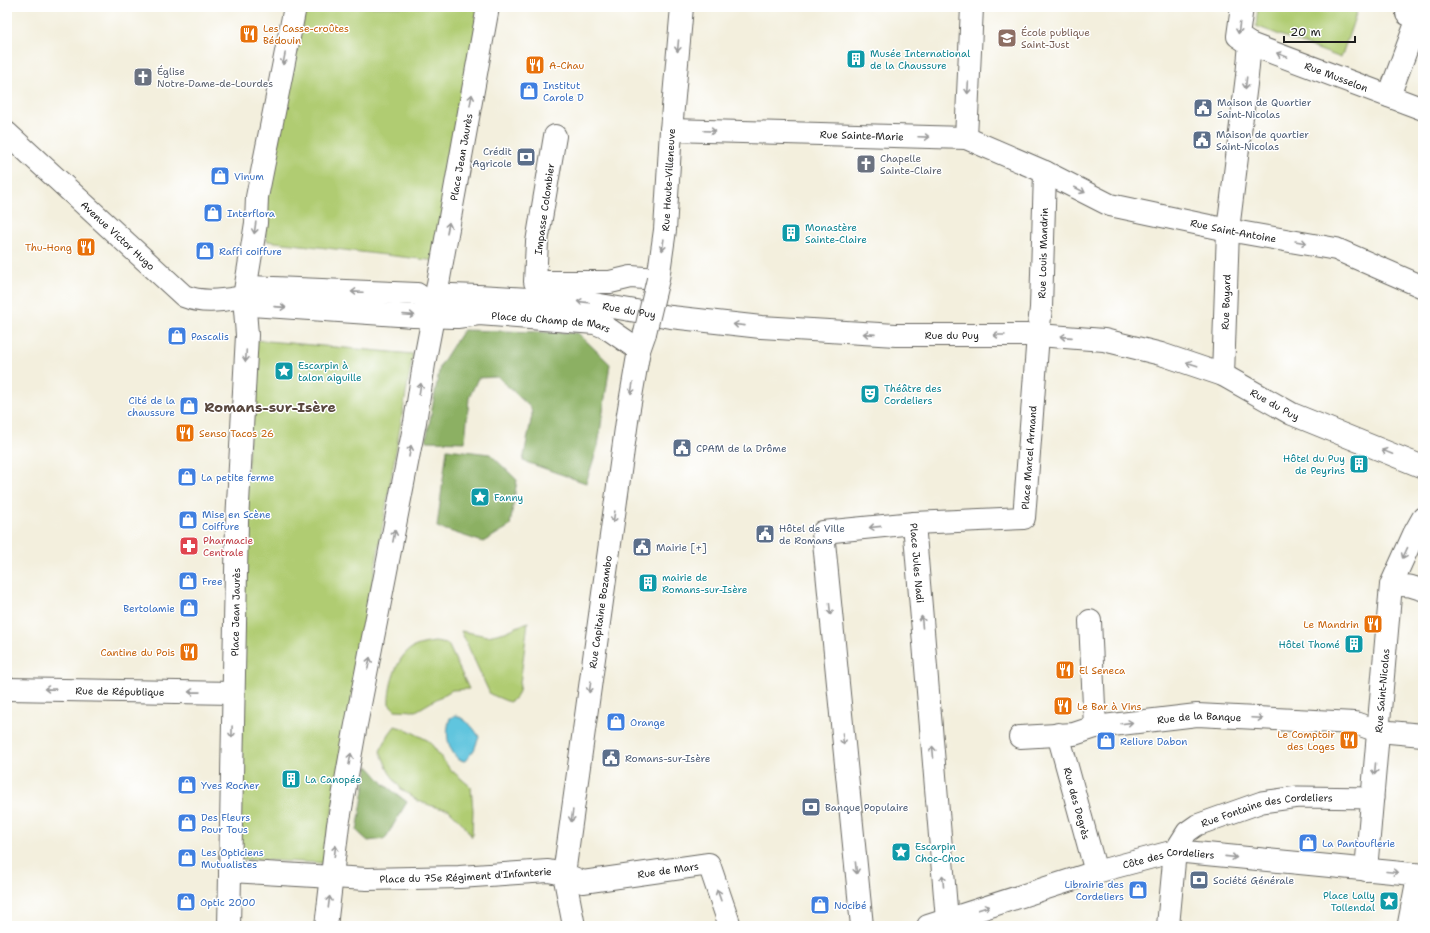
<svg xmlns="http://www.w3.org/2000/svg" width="1430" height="933" font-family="'Shantell Sans',sans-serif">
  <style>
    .green { fill: #b0cc72; stroke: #667447 }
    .forest { fill: #8cb064; stroke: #546640 }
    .water { fill: #60c5de; stroke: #3e707d }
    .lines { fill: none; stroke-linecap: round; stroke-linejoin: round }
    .pedestrian-casing { stroke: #676660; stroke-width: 23 }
    .minor-casing { stroke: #676660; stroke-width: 24 }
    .tertiary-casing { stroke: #676660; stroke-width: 24 }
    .secondary-casing { stroke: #676660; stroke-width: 24 }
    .pedestrian { stroke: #fff; stroke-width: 21 }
    .minor { stroke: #fff; stroke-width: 22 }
    .tertiary { stroke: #fff; stroke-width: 22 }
    .secondary { stroke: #fff; stroke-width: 22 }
    .minor-bridge-casing { stroke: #676660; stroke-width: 24; stroke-linecap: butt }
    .minor-bridge { stroke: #fff; stroke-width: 22 }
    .oneway { stroke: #999 }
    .labels { text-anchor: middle; stroke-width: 3; stroke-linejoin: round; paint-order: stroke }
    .food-label { font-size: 10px; fill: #c56008; stroke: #fff; text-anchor: start }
    .education-label { font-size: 10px; fill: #785e54; stroke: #fff; text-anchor: start }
    .culture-label { font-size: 10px; fill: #0d838f; stroke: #fff; text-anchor: start }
    .worship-label { font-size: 10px; fill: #5b616d; stroke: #fff; text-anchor: start }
    .street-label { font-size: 10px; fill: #1c1c1c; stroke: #fff }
    .shop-label { font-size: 10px; fill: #366cbe; stroke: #fff; text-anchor: start }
    .service-label { font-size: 10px; fill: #4e5e75; stroke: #fff; text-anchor: start }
    .health-label { font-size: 10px; fill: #be3a42; stroke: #fff; text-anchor: start }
    .district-label { font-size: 14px; font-weight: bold; fill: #59483f; stroke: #fff }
  </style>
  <rect width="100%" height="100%" fill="#fff"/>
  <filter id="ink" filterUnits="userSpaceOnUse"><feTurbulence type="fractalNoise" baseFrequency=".025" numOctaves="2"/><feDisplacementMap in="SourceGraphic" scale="8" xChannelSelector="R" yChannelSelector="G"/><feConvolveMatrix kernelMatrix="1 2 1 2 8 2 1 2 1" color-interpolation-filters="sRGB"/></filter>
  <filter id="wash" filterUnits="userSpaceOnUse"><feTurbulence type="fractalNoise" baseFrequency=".012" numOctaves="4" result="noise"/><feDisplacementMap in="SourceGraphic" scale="16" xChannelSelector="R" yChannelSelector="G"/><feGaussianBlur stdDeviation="0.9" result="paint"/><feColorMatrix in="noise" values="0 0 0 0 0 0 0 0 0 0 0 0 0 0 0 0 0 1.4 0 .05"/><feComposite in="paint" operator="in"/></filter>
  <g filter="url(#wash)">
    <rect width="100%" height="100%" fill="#f3efdd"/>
    <g class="green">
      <polygon points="306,7 481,7 437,261 267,241 262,217"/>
      <polygon points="1258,7 1345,7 1357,11 1341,58 1256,26"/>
      <polygon points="256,340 413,354 323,863 237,859 244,522"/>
      <polygon points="528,622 519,691 516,698 509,702 490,694 461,631 488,636 505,632"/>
      <path d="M435,642L448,644L469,689L452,690L416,711L395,710L389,704C388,687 397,654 414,647C420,644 428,643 435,642Z"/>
      <polygon points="395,726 408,730 429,741 450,769 471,787 473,810 472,837 464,825 448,809 438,808 418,801 401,789 389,772 380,751 389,734"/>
    </g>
    <g class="forest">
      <polygon points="463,330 578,333 610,364 598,446 586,483 523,461 532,415 531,408 498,377 478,378 469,398 465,442 426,441 440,366"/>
      <polygon points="447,449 490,454 517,480 510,526 483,542 437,527"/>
      <polygon points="368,766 385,785 407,802 385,839 368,841 357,831"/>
    </g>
    <path class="water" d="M456,715C466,720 474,727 479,737L474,750L465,761L459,760C447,748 445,734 450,718Z"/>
  </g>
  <g filter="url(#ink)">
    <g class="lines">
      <defs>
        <g id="pedestrian">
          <polyline points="1391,585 1410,586 1423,590"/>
          <path id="s1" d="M1175,851L1187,832L1197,825L1262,802L1298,797L1373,798"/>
          <polyline points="1408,926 1418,874"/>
        </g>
        <g id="minor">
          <path id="s2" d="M1242,7L1238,36L1250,44L1423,109"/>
          <polyline points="1389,96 1418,18 1407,14"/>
          <path id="s3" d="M671,130L966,138L1045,172L1110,205L1228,230L1336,249L1423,287"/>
          <path id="s4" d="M7,133L184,296C204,304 223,300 244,297"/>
          <path id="s5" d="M555,136L537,242L535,282H610L631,277L658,279L665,230L671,130L682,7"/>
          <polyline points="966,138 972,7"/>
          <path id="s6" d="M244,297L250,287L417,294L434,306L451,295L478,296L583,302L671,317L761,327L896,335H1038L1104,340L1161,354L1223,375L1292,414L1423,467"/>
          <path id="s7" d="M244,297L251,305L413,316L457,317L479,314L595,323L607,328L639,350"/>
          <path id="s8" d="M645,333L639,350L628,414L564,874L583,882L709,864L730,926"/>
          <path id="s9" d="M1223,375L1228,230L1247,76L1250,44"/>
          <path id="s10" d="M914,523L947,920"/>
          <polyline points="1090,621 1095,727"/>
          <path id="s11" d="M1058,734L1096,872"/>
          <path id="s12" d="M1020,737L1074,734L1095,727L1197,715L1355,723L1378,731L1423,735"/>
          <path id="s13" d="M1366,870L1391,585L1414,534L1423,518"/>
          <path id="s14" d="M862,926L823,532L914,523L1024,518L1038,335L1041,308L1045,172"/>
          <polyline points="1168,926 1175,851"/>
        </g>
        <g id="tertiary">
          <path id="s15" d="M7,689L233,693"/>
          <path id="s16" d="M230,871L367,879L459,877L548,871L564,874L574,926"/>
        </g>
        <g id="secondary">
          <path id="s17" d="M229,926L237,522L247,335L244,297L256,223L257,197L295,7"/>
          <path id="s18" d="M326,926L338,825L355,730L415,422L424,364L433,317L434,306L488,7"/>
          <path id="s19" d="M928,926L1096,872L1175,851L1423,875"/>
        </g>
      </defs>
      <use href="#pedestrian" class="pedestrian-casing"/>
      <use href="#minor" class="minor-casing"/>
      <use href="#tertiary" class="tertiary-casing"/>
      <use href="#secondary" class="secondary-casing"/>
      <use href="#pedestrian" class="pedestrian"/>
      <use href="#minor" class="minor"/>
      <use href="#tertiary" class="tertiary"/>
      <use href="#secondary" class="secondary"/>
      <defs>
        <polyline id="minor-bridge" points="645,333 658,279"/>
      </defs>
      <use href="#minor-bridge" class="minor-bridge-casing"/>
      <use href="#minor-bridge" class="minor-bridge"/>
    </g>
    <defs><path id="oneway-shaft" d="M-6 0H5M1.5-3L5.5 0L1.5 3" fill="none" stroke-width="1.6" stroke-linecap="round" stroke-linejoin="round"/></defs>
    <g class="oneway">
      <use href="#oneway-shaft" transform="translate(1239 28) rotate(97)"/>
      <use href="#oneway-shaft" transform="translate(678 46) rotate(95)"/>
      <use href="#oneway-shaft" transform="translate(1282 55) rotate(-159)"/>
      <use href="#oneway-shaft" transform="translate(284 59) rotate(101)"/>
      <use href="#oneway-shaft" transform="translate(1246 83) rotate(97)"/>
      <use href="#oneway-shaft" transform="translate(968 88) rotate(93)"/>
      <use href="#oneway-shaft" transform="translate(471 100) rotate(-80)"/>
      <use href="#oneway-shaft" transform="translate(710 131) rotate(2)"/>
      <use href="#oneway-shaft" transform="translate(924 137) rotate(2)"/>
      <use href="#oneway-shaft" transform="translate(1080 190) rotate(27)"/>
      <use href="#oneway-shaft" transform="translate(255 228) rotate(98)"/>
      <use href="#oneway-shaft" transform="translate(448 228) rotate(-80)"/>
      <use href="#oneway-shaft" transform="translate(1301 242) rotate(10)"/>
      <use href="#oneway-shaft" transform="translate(663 245) rotate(98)"/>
      <use href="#oneway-shaft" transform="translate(357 292) rotate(-178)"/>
      <use href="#oneway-shaft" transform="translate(583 302) rotate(-174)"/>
      <use href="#oneway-shaft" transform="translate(280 307) rotate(4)"/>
      <use href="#oneway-shaft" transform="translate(409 315) rotate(4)"/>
      <use href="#oneway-shaft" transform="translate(739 325) rotate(-174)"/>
      <use href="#oneway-shaft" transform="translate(869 334) rotate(-176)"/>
      <use href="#oneway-shaft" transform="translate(999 335) rotate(180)"/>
      <use href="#oneway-shaft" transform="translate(1066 337) rotate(-176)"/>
      <use href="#oneway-shaft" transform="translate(246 356) rotate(93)"/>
      <use href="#oneway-shaft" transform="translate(1192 364) rotate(-162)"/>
      <use href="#oneway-shaft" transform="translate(632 388) rotate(100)"/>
      <use href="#oneway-shaft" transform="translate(420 389) rotate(-81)"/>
      <use href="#oneway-shaft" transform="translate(410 451) rotate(-80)"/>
      <use href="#oneway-shaft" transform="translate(1387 452) rotate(-158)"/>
      <use href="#oneway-shaft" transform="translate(614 517) rotate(98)"/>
      <use href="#oneway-shaft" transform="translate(875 527) rotate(174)"/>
      <use href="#oneway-shaft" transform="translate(394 536) rotate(-79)"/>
      <use href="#oneway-shaft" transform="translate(1405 553) rotate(115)"/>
      <use href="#oneway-shaft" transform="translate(830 609) rotate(84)"/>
      <use href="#oneway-shaft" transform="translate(922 622) rotate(-95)"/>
      <use href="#oneway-shaft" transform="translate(369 663) rotate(-79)"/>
      <use href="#oneway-shaft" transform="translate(590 687) rotate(98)"/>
      <use href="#oneway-shaft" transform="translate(50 689) rotate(-179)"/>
      <use href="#oneway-shaft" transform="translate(194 692) rotate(-179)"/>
      <use href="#oneway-shaft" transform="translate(1257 718) rotate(3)"/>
      <use href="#oneway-shaft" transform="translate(1127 723) rotate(-7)"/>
      <use href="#oneway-shaft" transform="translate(232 732) rotate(91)"/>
      <use href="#oneway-shaft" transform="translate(843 739) rotate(84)"/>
      <use href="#oneway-shaft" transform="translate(933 752) rotate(-95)"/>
      <use href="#oneway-shaft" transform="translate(350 759) rotate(-80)"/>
      <use href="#oneway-shaft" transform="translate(1375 769) rotate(95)"/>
      <use href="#oneway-shaft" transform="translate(572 816) rotate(98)"/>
      <use href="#oneway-shaft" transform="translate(335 851) rotate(-83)"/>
      <use href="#oneway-shaft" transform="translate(1231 857) rotate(6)"/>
      <use href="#oneway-shaft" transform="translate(856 868) rotate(84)"/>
      <use href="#oneway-shaft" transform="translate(1392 872) rotate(5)"/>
      <use href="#oneway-shaft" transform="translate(943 881) rotate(-95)"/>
      <use href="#oneway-shaft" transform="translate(719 895) rotate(-109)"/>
      <use href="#oneway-shaft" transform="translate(329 902) rotate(-83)"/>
      <use href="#oneway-shaft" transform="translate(984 908) rotate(-18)"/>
    </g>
  </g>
  <defs>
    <symbol id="restaurant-square" viewBox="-11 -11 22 22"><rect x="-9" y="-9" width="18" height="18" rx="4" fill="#e8710a" stroke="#fff"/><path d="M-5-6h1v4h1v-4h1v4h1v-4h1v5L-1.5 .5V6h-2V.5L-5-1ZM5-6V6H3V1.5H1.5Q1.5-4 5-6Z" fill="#fff"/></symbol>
    <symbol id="school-square" viewBox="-11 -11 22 22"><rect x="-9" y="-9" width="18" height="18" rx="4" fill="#8d6e63" stroke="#fff"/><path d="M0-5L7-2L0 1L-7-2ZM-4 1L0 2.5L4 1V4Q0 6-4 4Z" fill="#fff"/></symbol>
    <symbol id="building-square" viewBox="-11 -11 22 22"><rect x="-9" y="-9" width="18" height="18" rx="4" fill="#0f9aa8" stroke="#fff"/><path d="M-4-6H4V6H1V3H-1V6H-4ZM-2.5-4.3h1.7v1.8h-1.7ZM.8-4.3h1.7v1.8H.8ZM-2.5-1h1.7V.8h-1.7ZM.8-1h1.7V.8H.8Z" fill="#fff"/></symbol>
    <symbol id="church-square" viewBox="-11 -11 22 22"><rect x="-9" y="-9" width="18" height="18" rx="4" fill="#6b7280" stroke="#fff"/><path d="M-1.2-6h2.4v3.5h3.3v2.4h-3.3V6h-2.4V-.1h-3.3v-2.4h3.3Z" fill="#fff"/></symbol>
    <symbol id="shop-square" viewBox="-11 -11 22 22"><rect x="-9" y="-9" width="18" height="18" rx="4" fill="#3f7fe0" stroke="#fff"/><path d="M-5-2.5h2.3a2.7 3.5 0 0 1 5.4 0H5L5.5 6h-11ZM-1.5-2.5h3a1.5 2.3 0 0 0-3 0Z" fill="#fff"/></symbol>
    <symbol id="civic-square" viewBox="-11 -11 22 22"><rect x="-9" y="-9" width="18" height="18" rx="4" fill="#5c6f8a" stroke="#fff"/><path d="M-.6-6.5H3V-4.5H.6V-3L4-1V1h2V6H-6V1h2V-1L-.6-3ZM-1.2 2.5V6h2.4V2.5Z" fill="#fff"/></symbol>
    <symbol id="bank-square" viewBox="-11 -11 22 22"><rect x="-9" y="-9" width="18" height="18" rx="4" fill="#5c6f8a" stroke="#fff"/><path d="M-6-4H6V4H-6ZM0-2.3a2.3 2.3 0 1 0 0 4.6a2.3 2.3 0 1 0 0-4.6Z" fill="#fff"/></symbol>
    <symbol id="sight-square" viewBox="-11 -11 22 22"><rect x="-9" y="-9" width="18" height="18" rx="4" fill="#0f9aa8" stroke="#fff"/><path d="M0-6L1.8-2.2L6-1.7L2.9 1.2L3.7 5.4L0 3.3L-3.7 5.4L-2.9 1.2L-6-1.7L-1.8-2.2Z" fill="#fff"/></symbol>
    <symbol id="theatre-square" viewBox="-11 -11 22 22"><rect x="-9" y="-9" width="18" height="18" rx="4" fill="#0f9aa8" stroke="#fff"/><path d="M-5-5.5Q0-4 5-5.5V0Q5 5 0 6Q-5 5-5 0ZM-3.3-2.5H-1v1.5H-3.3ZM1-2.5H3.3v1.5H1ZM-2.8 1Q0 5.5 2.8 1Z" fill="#fff"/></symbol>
    <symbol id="pharmacy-square" viewBox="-11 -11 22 22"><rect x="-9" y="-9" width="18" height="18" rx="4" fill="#e0444e" stroke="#fff"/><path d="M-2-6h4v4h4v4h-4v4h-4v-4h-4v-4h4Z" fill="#fff"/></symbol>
  </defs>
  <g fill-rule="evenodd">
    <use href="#restaurant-square" x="238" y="23" width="22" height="22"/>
    <use href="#school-square" x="996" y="27" width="22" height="22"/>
    <use href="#building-square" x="845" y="48" width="22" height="22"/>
    <use href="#restaurant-square" x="524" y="54" width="22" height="22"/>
    <use href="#church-square" x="132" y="66" width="22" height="22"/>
    <use href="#shop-square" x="518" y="80" width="22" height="22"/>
    <use href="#civic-square" x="1192" y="97" width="22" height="22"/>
    <use href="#civic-square" x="1191" y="129" width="22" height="22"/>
    <use href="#bank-square" x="515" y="146" width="22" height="22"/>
    <use href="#church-square" x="855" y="153" width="22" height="22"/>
    <use href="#shop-square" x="209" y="165" width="22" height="22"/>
    <use href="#shop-square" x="202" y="202" width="22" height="22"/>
    <use href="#building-square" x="780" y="222" width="22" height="22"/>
    <use href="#restaurant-square" x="75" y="236" width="22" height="22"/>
    <use href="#shop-square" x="194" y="240" width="22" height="22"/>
    <use href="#shop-square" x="166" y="325" width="22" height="22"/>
    <use href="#sight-square" x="273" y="360" width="22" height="22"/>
    <use href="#theatre-square" x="859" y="383" width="22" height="22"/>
    <use href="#shop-square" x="178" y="395" width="22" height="22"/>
    <use href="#restaurant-square" x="174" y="422" width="22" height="22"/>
    <use href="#civic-square" x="671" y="437" width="22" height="22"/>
    <use href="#building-square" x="1348" y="453" width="22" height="22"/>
    <use href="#shop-square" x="176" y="466" width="22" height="22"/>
    <use href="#sight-square" x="469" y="486" width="22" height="22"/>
    <use href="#shop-square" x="177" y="509" width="22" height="22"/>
    <use href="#civic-square" x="754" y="523" width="22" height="22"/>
    <use href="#pharmacy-square" x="178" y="535" width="22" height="22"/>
    <use href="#civic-square" x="631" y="536" width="22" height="22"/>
    <use href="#shop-square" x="177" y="570" width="22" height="22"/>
    <use href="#building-square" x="637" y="572" width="22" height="22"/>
    <use href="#shop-square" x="178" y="597" width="22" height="22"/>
    <use href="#restaurant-square" x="1362" y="613" width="22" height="22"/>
    <use href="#building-square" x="1343" y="633" width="22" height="22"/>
    <use href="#restaurant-square" x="178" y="641" width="22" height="22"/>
    <use href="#restaurant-square" x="1054" y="659" width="22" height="22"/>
    <use href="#restaurant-square" x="1052" y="695" width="22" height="22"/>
    <use href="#shop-square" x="605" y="711" width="22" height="22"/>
    <use href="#restaurant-square" x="1338" y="729" width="22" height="22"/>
    <use href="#shop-square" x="1095" y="730" width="22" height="22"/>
    <use href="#civic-square" x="600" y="747" width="22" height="22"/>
    <use href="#building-square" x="280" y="768" width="22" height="22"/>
    <use href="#shop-square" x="176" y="774" width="22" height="22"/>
    <use href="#bank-square" x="800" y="796" width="22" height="22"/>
    <use href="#shop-square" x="176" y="812" width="22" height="22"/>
    <use href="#shop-square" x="1297" y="832" width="22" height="22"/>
    <use href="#sight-square" x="890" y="841" width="22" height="22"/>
    <use href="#shop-square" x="176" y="847" width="22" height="22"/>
    <use href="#bank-square" x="1188" y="869" width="22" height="22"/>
    <use href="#shop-square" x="1127" y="879" width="22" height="22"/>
    <use href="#sight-square" x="1378" y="890" width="22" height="22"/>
    <use href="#shop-square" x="175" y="891" width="22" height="22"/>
    <use href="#shop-square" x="809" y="894" width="22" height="22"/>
  </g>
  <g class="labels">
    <g class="food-label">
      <text x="263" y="32">Les Casse-croûtes<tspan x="263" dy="12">Bédouin</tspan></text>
      <text x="549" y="69">A-Chau</text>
      <text x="72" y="251" text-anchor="end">Thu-Hong</text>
      <text x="199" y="437">Senso Tacos 26</text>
      <text x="1359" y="628" text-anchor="end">Le Mandrin</text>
      <text x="175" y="656" text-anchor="end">Cantine du Pois</text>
      <text x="1079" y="674">El Seneca</text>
      <text x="1077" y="710">Le Bar à Vins</text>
      <text x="1335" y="738" text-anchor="end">Le Comptoir<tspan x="1335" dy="12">des Loges</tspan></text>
    </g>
    <g class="education-label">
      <text x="1021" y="36">École publique<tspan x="1021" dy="12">Saint-Just</tspan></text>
    </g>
    <g class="culture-label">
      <text x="870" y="57">Musée International<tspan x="870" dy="12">de la Chaussure</tspan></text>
      <text x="805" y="231">Monastère<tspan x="805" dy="12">Sainte-Claire</tspan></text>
      <text x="298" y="369">Escarpin à<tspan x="298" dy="12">talon aiguille</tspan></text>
      <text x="884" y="392">Théâtre des<tspan x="884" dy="12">Cordeliers</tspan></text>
      <text x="1345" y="462" text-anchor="end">Hôtel du Puy<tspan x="1345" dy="12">de Peyrins</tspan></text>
      <text x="494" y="501">Fanny</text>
      <text x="662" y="581">mairie de<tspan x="662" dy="12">Romans-sur-Isère</tspan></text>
      <text x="1340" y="648" text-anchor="end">Hôtel Thomé</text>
      <text x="305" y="783">La Canopée</text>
      <text x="915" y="850">Escarpin<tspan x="915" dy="12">Choc-Choc</tspan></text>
      <text x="1375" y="899" text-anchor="end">Place Lally<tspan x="1375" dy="12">Tollendal</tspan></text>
    </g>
    <g class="worship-label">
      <text x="157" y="75">Église<tspan x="157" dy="12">Notre-Dame-de-Lourdes</tspan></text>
      <text x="880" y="162">Chapelle<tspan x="880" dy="12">Sainte-Claire</tspan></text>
    </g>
    <g class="street-label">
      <text dy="4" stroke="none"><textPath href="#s2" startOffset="136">Rue Musselon</textPath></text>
      <text dy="4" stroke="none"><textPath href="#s3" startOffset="191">Rue Sainte-Marie</textPath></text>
      <text dy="4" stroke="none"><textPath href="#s18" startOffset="781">Place Jean Jaurès</textPath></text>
      <text dy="4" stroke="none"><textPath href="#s5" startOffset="371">Rue Haute-Villeneuve</textPath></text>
      <text transform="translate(544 209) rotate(-82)" y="4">Impasse Colombier</text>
      <text dy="4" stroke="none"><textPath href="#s3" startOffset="580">Rue Saint-Antoine</textPath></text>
      <text dy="4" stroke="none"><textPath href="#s4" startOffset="151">Avenue Victor Hugo</textPath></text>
      <text dy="4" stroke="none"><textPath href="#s14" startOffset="863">Rue Louis Mandrin</textPath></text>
      <text dy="4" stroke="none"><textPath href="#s9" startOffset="73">Rue Bayard</textPath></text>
      <text dy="4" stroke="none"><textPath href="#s6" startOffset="399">Rue du Puy</textPath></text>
      <text dy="4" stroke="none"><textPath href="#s7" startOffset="312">Place du Champ de Mars</textPath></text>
      <text dy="4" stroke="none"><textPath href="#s6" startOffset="723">Rue du Puy</textPath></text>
      <text dy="4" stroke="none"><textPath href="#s6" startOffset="1059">Rue du Puy</textPath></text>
      <text dy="4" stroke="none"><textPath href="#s14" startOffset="658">Place Marcel Armand</textPath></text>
      <text dy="4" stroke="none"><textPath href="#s10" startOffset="40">Place Jules Nadi</textPath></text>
      <text dy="4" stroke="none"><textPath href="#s17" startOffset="314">Place Jean Jaurès</textPath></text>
      <text transform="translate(600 612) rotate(-82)" y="4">Rue Capitaine Bozambo</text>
      <text dy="4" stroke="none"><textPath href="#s15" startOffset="113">Rue de République</textPath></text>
      <text dy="4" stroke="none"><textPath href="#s13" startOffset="180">Rue Saint-Nicolas</textPath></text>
      <text dy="4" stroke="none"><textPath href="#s12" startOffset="181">Rue de la Banque</textPath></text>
      <text dy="4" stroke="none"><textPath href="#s11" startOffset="72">Rue des Degrès</textPath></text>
      <text dy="4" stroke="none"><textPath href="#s1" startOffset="107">Rue Fontaine des Cordeliers</textPath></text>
      <text dy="4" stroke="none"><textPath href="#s19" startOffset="251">Côte des Cordeliers</textPath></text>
      <text dy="4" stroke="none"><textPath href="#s8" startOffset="654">Rue de Mars</textPath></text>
      <text dy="4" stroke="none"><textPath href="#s16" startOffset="236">Place du 75e Régiment d'Infanterie</textPath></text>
    </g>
    <g class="shop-label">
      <text x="543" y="89">Institut<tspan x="543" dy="12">Carole D</tspan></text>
      <text x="234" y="180">Vinum</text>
      <text x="227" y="217">Interflora</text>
      <text x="219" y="255">Raffi coiffure</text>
      <text x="191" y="340">Pascalis</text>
      <text x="175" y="404" text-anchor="end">Cité de la<tspan x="175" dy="12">chaussure</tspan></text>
      <text x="201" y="481">La petite ferme</text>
      <text x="202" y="518">Mise en Scène<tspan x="202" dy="12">Coiffure</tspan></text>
      <text x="202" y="585">Free</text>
      <text x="175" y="612" text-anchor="end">Bertolamie</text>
      <text x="630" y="726">Orange</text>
      <text x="1120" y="745">Reliure Dabon</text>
      <text x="201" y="789">Yves Rocher</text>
      <text x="201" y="821">Des Fleurs<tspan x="201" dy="12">Pour Tous</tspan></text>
      <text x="1322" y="847">La Pantouflerie</text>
      <text x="201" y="856">Les Opticiens<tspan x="201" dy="12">Mutualistes</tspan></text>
      <text x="1124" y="888" text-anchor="end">Librairie des<tspan x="1124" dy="12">Cordeliers</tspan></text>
      <text x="200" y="906">Optic 2000</text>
      <text x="834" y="909">Nocibé</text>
    </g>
    <g class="service-label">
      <text x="1217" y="106">Maison de Quartier<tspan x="1217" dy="12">Saint-Nicolas</tspan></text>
      <text x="1216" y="138">Maison de quartier<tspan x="1216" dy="12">Saint-Nicolas</tspan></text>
      <text x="512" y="155" text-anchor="end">Crédit<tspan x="512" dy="12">Agricole</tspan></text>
      <text x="696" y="452">CPAM de la Drôme</text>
      <text x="779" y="532">Hôtel de Ville<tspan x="779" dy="12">de Romans</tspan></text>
      <text x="656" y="551">Mairie [+]</text>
      <text x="625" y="762">Romans-sur-Isère</text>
      <text x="825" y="811">Banque Populaire</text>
      <text x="1213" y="884">Société Générale</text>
    </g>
    <g class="health-label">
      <text x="203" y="544">Pharmacie<tspan x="203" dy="12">Centrale</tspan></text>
    </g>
    <g class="district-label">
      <text x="270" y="412">Romans-sur-Isère</text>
    </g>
  </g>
  <rect width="1430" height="933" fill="none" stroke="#fff" stroke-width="24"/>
  <path d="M1284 36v6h71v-6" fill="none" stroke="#1c1c1c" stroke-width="2"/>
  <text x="1290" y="36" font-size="12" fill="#1c1c1c" stroke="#ffffff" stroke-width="3" paint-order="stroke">20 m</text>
</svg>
